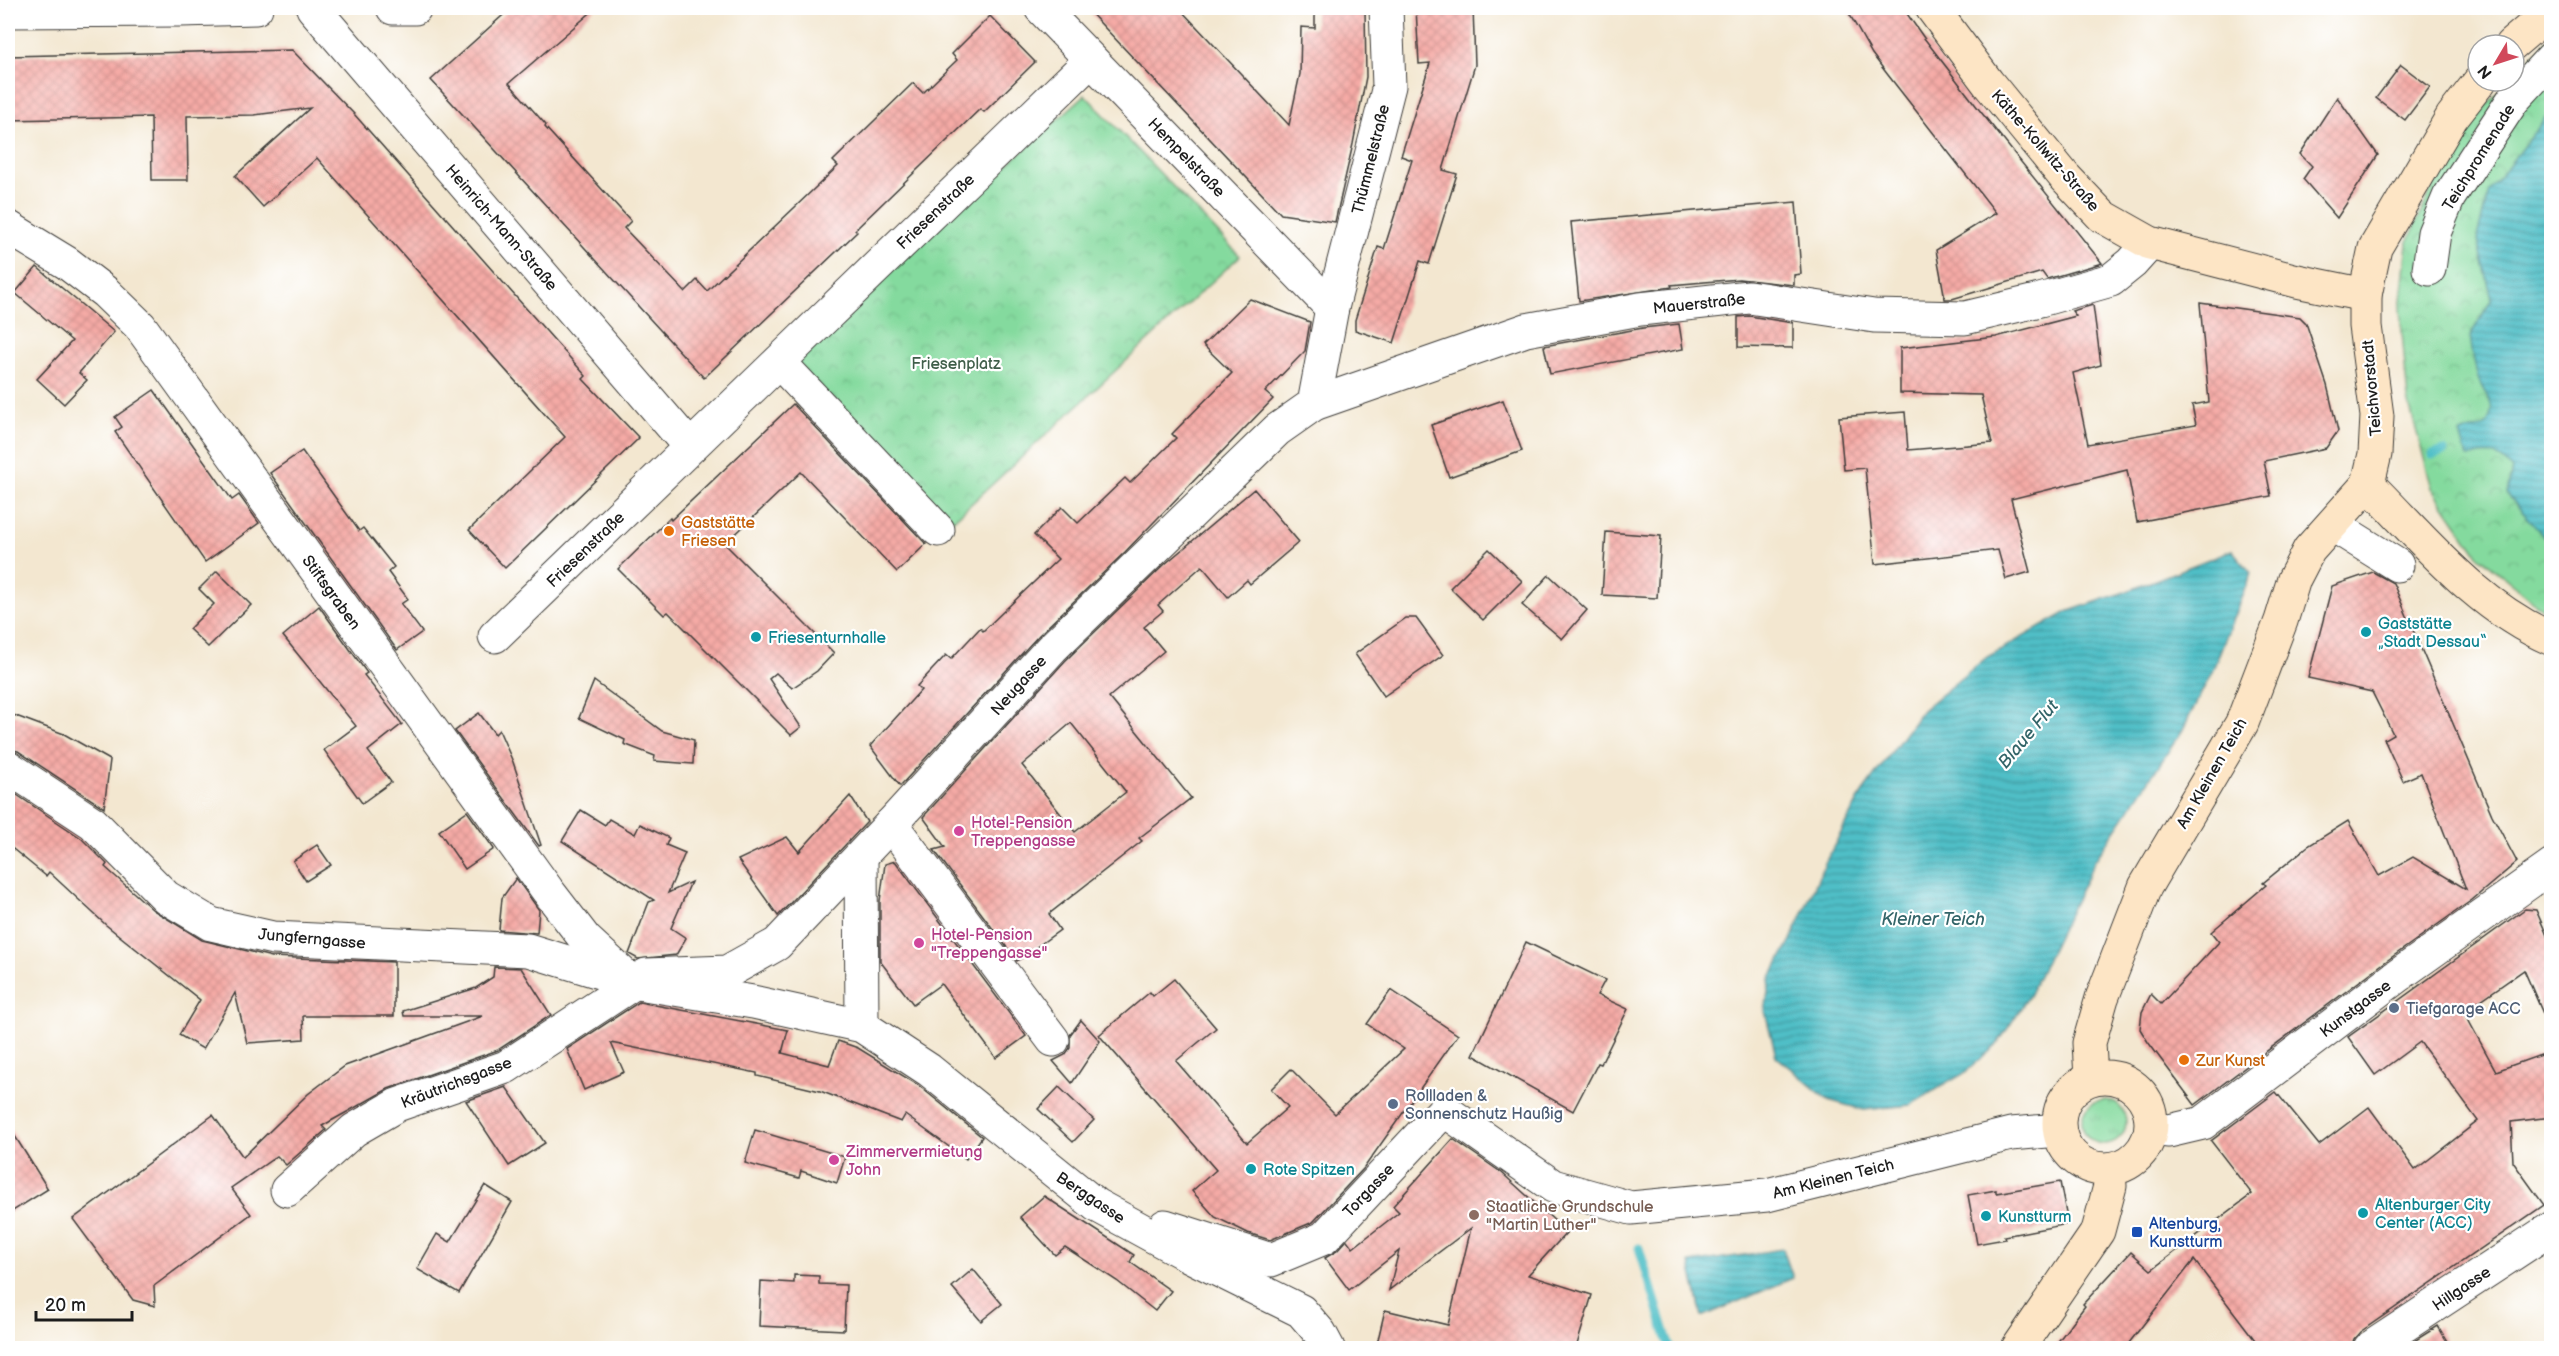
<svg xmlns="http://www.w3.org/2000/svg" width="2559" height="1356" font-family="'Balsamiq Sans',sans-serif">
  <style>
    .grass { fill: url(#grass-tufts); stroke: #507b5d; stroke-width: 1.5 }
    .park { fill: url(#park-crowns); stroke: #507b5d; stroke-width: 1.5 }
    .water { fill: url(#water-rules); stroke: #366e72; stroke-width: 1.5 }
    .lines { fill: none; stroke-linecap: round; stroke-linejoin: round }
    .stream { stroke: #50bfc7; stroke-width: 9 }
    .building { fill: url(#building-cross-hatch); fill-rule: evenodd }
    .street-casing { stroke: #3c3a37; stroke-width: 35 }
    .secondary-casing { stroke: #3c3a37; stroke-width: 35 }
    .street { stroke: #fff; stroke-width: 33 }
    .secondary { stroke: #fde5c5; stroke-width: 33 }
    .food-dot { fill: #e8710a; stroke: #fff; stroke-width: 2 }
    .culture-dot { fill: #0f9aa8; stroke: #fff; stroke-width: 2 }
    .hotel-dot { fill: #d1479c; stroke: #fff; stroke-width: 2 }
    .service-dot { fill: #5c6f8a; stroke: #fff; stroke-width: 2 }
    .education-dot { fill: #8d6e63; stroke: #fff; stroke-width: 2 }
    .transit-dot { fill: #1a4fb4; stroke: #fff; stroke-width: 2 }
    .labels { text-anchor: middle; stroke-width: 4.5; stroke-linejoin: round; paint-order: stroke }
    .street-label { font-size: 16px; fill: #1c1c1c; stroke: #fff }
    .park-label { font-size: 16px; fill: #405e4a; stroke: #fff }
    .food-label { font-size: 16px; fill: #c56008; stroke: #fff; text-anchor: start }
    .culture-label { font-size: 16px; fill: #0d838f; stroke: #fff; text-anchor: start }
    .hotel-label { font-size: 16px; fill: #b23c85; stroke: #fff; text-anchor: start }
    .service-label { font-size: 16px; fill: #4e5e75; stroke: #fff; text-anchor: start }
    .education-label { font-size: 16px; fill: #785e54; stroke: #fff; text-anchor: start }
    .transit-label { font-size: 16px; fill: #164399; stroke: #fff; text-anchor: start }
    .water-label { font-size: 18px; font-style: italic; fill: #336569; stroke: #fff }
  </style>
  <defs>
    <pattern id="grass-tufts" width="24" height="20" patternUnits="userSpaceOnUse" patternTransform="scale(1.5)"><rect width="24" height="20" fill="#84da9e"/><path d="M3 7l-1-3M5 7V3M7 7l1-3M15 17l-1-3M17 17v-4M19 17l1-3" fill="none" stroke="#71ba88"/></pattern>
    <pattern id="park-crowns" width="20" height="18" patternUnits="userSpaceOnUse" patternTransform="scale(1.5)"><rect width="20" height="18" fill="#84da9e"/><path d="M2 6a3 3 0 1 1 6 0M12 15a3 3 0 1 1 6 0" fill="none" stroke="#71ba88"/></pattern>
    <pattern id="water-rules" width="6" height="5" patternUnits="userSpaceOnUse" patternTransform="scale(1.5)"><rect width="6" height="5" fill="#50bfc7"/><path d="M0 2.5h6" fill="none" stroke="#429aa1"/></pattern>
    <pattern id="building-cross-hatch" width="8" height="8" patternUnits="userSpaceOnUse" patternTransform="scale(1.5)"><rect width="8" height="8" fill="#f5aaa6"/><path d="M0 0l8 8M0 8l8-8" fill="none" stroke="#d1928e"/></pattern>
  </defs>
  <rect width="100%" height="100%" fill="#fff"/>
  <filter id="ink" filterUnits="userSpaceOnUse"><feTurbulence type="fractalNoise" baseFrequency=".0167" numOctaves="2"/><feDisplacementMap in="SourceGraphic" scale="12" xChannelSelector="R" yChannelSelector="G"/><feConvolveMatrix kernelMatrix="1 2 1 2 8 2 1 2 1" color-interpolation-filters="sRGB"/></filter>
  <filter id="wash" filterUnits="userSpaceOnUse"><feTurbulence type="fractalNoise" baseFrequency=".008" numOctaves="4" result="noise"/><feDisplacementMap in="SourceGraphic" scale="24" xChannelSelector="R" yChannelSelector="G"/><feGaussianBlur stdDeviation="1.35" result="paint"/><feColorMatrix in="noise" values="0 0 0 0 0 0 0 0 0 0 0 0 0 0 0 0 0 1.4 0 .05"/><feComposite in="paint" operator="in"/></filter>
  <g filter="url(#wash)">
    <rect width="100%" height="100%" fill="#f3e7d0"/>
    <circle class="grass" cx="2104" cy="1122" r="22"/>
    <g class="park">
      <polygon points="2551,37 2551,613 2536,604 2478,555 2432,488 2408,400 2400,310 2407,244 2438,174 2487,104"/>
      <polygon points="1085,95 1240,256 947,526 787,361"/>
    </g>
    <g class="water">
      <path d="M2551,110V545L2507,494L2512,469C2496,450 2489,454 2467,457L2460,434L2485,426C2500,402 2485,399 2478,378C2474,364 2472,350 2470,336L2492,299L2477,237L2489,191Z"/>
      <polygon points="2232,550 2251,573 2212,672 2182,731 2094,862 2029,996 1996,1046 1963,1074 1910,1105 1864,1110 1828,1100 1776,1056 1765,1011 1770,979 1791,940 1825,863 1862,793 1922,710 1987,657 2069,611 2125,592"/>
      <polygon points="1783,1249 1793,1278 1702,1317 1690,1263"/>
    </g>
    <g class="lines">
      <g class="stream">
        <polyline points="2432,455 2444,451"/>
        <polyline points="1639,1248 1670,1348"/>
      </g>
    </g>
    <g id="blocks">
      <g class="building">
        <polygon points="511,8 596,8 509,83 546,125 545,127 631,221 624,228 685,292 697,280 707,291 838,166 833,161 913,83 923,93 957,60 952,54 990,16 1035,62 984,112 980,109 855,230 857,232 704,378 431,80"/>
        <polygon points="1086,8 1179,8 1289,125 1300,74 1301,27 1315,28 1315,8 1365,8 1366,77 1353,144 1335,222 1281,214"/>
        <polygon points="1416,8 1473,8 1475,65 1443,170 1457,174 1429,264 1420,261 1394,343 1355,330 1355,320 1378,247 1384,249 1412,160 1401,156 1430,63 1419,64"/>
        <polygon points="1846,8 1903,8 1924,38 1981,112 2102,263 2047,279 2042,272 1952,299 1945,299 1936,250 1996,213 1888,75 1872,54"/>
        <polygon points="292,50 354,114 586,376 583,379 639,438 505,568 469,530 565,437 317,158 263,207 235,176 310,108 254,115 187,116 188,180 152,180 151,117 8,120 8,56"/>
        <polygon points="2401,65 2430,87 2405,120 2376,98"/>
        <polygon points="2337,97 2378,155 2337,218 2303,179 2312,166 2300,154"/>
        <polygon points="1796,202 1801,274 1794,275 1794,285 1739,279 1671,285 1672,287 1579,301 1571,222"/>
        <polygon points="37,267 114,332 79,373 87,380 64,404 37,379 72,341 15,293"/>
        <polygon points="1250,299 1310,322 1305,351 1265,392 1273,399 1125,552 1039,635 900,786 870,746 921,690 917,686 946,655 951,659 980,628 983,631 1058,559 1034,535 1062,507 1078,523 1125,478 1130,483 1176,438 1172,434 1232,373 1203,345"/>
        <polygon points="2200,303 2300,317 2306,323 2327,385 2338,431 2326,448 2264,461 2271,496 2137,522 2127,470 2011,499 2030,572 2006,579 1998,550 1875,564 1865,468 1844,470 1839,417 1905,412 1908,450 1992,443 1981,395 1900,393 1900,348 1996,337 2076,316 2072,311 2093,305 2101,365 2073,373 2088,444 2196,425 2192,405 2209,402"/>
        <polygon points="1749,316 1793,323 1793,348 1738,347 1738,317"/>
        <polygon points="1679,324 1683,349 1550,374 1544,346 1643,328"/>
        <polygon points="154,390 232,500 239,495 259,523 205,562 115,432 122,427 115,417"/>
        <polygon points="1503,400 1522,451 1449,477 1431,425"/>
        <polygon points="793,404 926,544 897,572 801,472 725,544 834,653 817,671 792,688 776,673 769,679 801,727 791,735 668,612 664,615 618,569 670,518 671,520"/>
        <polygon points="302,451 359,531 363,528 394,567 388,572 408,599 401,604 422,632 397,650 270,473"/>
        <path d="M1254,489L1299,542L1250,584L1247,580L1228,597L1202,566L1158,605L1163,611L1144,627L1164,651L1109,697L1191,798L1139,838L1142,841L1049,914L1060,930L1017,961L934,850L945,847L923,817L1065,661L1165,564ZM1071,723L1126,792L1075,832L1022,765Z"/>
        <polygon points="1606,532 1661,536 1657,598 1602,595"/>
        <polygon points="1489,549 1522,581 1483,620 1450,588"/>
        <polygon points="217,571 251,605 208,647 189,629 214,604 199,589"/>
        <polygon points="2373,572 2393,583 2492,815 2517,862 2472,900 2385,962 2195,1105 2148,1042 2140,1029 2142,1012 2151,994 2161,1004 2219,942 2211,932 2266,885 2263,883 2308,846 2348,821 2379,876 2413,857 2466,889 2421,773 2403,781 2384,739 2393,734 2372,692 2308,678 2332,586"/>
        <polygon points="1549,575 1587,610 1562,639 1522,605"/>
        <polygon points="319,606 367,673 364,675 402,724 368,751 391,782 362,803 324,750 356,726 283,636"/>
        <polygon points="1406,618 1416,618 1443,655 1384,696 1355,654"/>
        <polygon points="594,681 662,731 694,740 693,764 654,761 655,756 624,744 625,740 579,718"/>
        <polygon points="8,713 64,734 110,760 104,808 18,751 8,749"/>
        <polygon points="479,713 495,734 499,730 513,762 541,845 539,846 455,731"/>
        <polygon points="8,789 81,838 107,864 105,867 153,910 202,940 272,957 394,962 394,1016 303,1016 304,1039 247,1043 235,993 203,1049 179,1035 200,1000 106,925 49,872 46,876 8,845"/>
        <polygon points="850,796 867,822 778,916 738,860 787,837 799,852"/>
        <polygon points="581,810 605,825 609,819 635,834 640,824 669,838 666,845 685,853 668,893 691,882 671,928 686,938 676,955 638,959 629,954 649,902 654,900 562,841"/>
        <polygon points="467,811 494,849 465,869 439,831"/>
        <polygon points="317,845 331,865 306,881 293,861"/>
        <polygon points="895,861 1026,1036 996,1058 941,984 913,1004 880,961 880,901 885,864"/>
        <polygon points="516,878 539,910 537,933 499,930 502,898"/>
        <polygon points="2525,909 2536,910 2552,947 2552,1034 2524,970 2464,1012 2496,1071 2552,1051 2552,1117 2511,1122 2513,1162 2544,1205 2360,1332 2354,1339 2351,1348 2261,1348 2194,1260 2125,1348 2053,1348 2085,1306 2083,1304 2131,1252 2151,1270 2252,1194 2211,1141 2276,1092 2319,1145 2369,1107 2415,1170 2478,1121 2420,1042 2375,1075 2348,1037"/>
        <polygon points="1526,942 1605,980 1597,995 1628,1009 1601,1064 1598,1063 1573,1111 1473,1055"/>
        <polygon points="494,967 521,968 551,1015 498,1050 388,1089 322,1126 326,1130 286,1165 277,1156 231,1188 251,1214 154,1286 155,1306 133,1300 73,1219 213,1115 243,1157 308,1094 345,1066 483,1016 404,1016 403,1011 476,988 493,977"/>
        <polygon points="1174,979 1216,1028 1176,1061 1247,1143 1288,1107 1271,1089 1291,1069 1335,1114 1404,1049 1367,1024 1391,990 1458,1035 1364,1168 1313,1222 1270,1240 1248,1233 1215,1217 1192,1191 1216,1170 1099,1035 1150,992 1153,996"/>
        <polygon points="639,1002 788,1030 782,1053 829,1065 838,1041 858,1048 918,1085 982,1137 966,1159 905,1115 901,1122 820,1091 757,1076 757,1073 611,1043 624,1072 584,1090 567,1049"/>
        <polygon points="1081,1020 1100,1041 1072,1083 1053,1061 1065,1055 1070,1048 1070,1035"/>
        <polygon points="506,1087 545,1143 509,1166 466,1101"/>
        <polygon points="1059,1087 1094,1120 1073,1142 1038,1109"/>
        <polygon points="8,1125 48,1189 8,1214"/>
        <polygon points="755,1130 845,1157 837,1183 801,1171 799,1178 745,1163"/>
        <polygon points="1453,1139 1502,1173 1567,1232 1528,1275 1592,1295 1576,1348 1376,1348 1385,1310 1448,1325 1471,1228 1389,1290 1399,1251 1349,1290 1325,1258 1337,1251 1347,1240 1353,1248 1399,1212 1393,1206"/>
        <polygon points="2060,1182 2068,1224 2004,1236 2005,1239 1977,1244 1968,1195 1996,1190 1996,1193"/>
        <polygon points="485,1185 512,1202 459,1293 417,1269 437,1234 450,1242"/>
        <polygon points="1044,1196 1134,1255 1130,1262 1171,1291 1155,1311 1117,1281 1065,1247 1055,1255 1020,1217"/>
        <polygon points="973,1269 1002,1304 981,1321 952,1287"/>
        <polygon points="794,1275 819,1276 819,1284 846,1285 844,1330 759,1326 761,1281 794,1283"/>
        <polygon points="2438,1326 2451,1348 2403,1348"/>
      </g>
    </g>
  </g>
  <g filter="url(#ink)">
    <use href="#blocks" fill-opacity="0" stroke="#3c3a37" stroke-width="1.5"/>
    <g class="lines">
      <defs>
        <g id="street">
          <polyline points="313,8 690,447"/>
          <polyline points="393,8 415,8"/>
          <polyline points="1041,8 1332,308"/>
          <polyline points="8,11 181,10 256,8"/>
          <polyline points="8,227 67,263 105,292 140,326 548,891 585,939 624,975"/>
          <polyline points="2429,269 2434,233 2449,197 2513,100 2552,58"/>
          <polyline points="779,362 938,530"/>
          <polyline points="1314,404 1526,330 1640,309 1749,297 1874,316 1965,318 2040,300 2111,280 2132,263 2150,243"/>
          <polyline points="2333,525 2397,565"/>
          <polyline points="495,636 1091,60"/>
          <polyline points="8,767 93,823 166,897 211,924 273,938 528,950 632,982 753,1002 862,1026 929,1070 1096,1205 1182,1252 1301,1311 1320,1333 1328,1348"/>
          <polyline points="891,824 1053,1040"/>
          <polyline points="861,857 862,1026"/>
          <polyline points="2152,1129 2169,1131 2203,1123 2396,977 2552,866"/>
          <polyline points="287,1190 354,1130 397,1105 506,1067 646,975 727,972 777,944 891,824 1052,648 1277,430 1314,404 1332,308 1389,86 1386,8"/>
          <polyline points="1165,1226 1271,1260 1324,1238 1444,1110 1553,1186 1631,1208 1767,1195 2011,1134 2059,1130"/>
          <polyline points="2370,1348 2552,1228"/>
        </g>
        <g id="secondary">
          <polyline points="1932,8 1988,83 2064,176 2102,216 2150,243 2297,281 2365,295"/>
          <polyline points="2511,45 2552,10"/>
          <path d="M2368,484C2425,541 2477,607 2552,639"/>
          <circle cx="2105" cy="1123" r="46"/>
          <polyline points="2091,1078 2089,1043 2102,998 2145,887 2242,723 2281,621 2294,579 2309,550 2368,484 2375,454 2377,416 2365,326 2365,295 2375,248 2452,117 2480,81"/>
          <polyline points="2018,1348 2098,1231 2110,1186 2109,1171"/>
        </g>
      </defs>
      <use href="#street" class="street-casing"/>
      <use href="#secondary" class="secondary-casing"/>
      <use href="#street" class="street"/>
      <use href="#secondary" class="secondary"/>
    </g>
  </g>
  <g class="food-dot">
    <circle cx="669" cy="531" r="6"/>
    <circle cx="2184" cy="1060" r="6"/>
  </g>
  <g class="culture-dot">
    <circle cx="2366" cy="632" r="6"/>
    <circle cx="756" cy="637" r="6"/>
    <circle cx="1251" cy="1169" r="6"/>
    <circle cx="2363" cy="1213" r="6"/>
    <circle cx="1986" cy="1216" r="6"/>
  </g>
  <g class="hotel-dot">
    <circle cx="959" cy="831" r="6"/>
    <circle cx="919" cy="943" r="6"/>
    <circle cx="834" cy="1160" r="6"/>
  </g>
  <g class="service-dot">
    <circle cx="2394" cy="1008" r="6"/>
    <circle cx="1393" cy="1104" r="6"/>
  </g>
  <circle class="education-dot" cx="1474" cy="1215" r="6"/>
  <rect class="transit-dot" x="2131" y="1226" width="12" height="12" rx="3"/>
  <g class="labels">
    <g class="street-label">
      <text transform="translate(2046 150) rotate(49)" y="6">Käthe-Kollwitz-Straße</text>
      <text transform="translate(1187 157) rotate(46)" y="6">Hempelstraße</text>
      <text transform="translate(2478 157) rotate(-58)" y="6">Teichpromenade</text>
      <text transform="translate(1370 159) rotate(-76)" y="6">Thümmelstraße</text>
      <text transform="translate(935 211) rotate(-44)" y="6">Friesenstraße</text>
      <text transform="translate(502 227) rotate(49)" y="6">Heinrich-Mann-Straße</text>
      <text transform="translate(1699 303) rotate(-6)" y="6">Mauerstraße</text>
      <text transform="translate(2371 388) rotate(-95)" y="6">Teichvorstadt</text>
      <text transform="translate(585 549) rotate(-44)" y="6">Friesenstraße</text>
      <text transform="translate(332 592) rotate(54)" y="6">Stiftsgraben</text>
      <text transform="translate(1018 685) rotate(-48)" y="6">Neugasse</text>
      <text transform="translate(2211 773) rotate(-60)" y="6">Am Kleinen Teich</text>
      <text transform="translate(312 938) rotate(5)" y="6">Jungferngasse</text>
      <text transform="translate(2355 1008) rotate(-37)" y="6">Kunstgasse</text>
      <text transform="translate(456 1082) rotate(-21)" y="6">Kräutrichsgasse</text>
      <text transform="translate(1833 1178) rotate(-14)" y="6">Am Kleinen Teich</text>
      <text transform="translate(1368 1190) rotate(-47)" y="6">Torgasse</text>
      <text transform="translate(1091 1197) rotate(34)" y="6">Berggasse</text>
      <text transform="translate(2461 1288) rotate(-34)" y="6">Hillgasse</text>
    </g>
    <g class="park-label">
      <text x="956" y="369">Friesenplatz</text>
    </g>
    <g class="food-label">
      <text x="681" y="528">Gaststätte<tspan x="681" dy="18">Friesen</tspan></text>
      <text x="2196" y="1066">Zur Kunst</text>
    </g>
    <g class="culture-label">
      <text x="2378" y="629">Gaststätte<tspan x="2378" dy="18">„Stadt Dessau“</tspan></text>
      <text x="768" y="643">Friesenturnhalle</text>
      <text x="1263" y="1175">Rote Spitzen</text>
      <text x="2375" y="1210">Altenburger City<tspan x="2375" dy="18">Center (ACC)</tspan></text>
      <text x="1998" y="1222">Kunstturm</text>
    </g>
    <g class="hotel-label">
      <text x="971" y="828">Hotel-Pension<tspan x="971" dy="18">Treppengasse</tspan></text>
      <text x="931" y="940">Hotel-Pension<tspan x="931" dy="18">"Treppengasse"</tspan></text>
      <text x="846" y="1157">Zimmervermietung<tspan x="846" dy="18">John</tspan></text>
    </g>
    <g class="service-label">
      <text x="2406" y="1014">Tiefgarage ACC</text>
      <text x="1405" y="1101">Rollladen &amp;<tspan x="1405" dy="18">Sonnenschutz Haußig</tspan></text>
    </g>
    <g class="education-label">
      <text x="1486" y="1212">Staatliche Grundschule<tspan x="1486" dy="18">"Martin Luther"</tspan></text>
    </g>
    <g class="transit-label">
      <text x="2149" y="1229">Altenburg,<tspan x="2149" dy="18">Kunstturm</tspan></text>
    </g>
    <g class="water-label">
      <text transform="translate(2028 734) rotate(-50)" y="6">Blaue Flut</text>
      <text x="1933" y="925">Kleiner Teich</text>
    </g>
  </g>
  <rect width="2559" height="1356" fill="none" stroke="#fff" stroke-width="30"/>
  <g transform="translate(2496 63) rotate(231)"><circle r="28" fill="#ffffff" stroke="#a4a4a4" stroke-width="1.5"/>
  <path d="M0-4.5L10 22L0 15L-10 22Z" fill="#d1495b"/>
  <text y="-9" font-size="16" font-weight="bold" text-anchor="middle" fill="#1c1c1c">N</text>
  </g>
  <path d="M36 1311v9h96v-9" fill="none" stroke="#1c1c1c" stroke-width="3"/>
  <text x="45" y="1311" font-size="18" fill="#1c1c1c" stroke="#ffffff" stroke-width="4.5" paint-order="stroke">20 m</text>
</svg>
